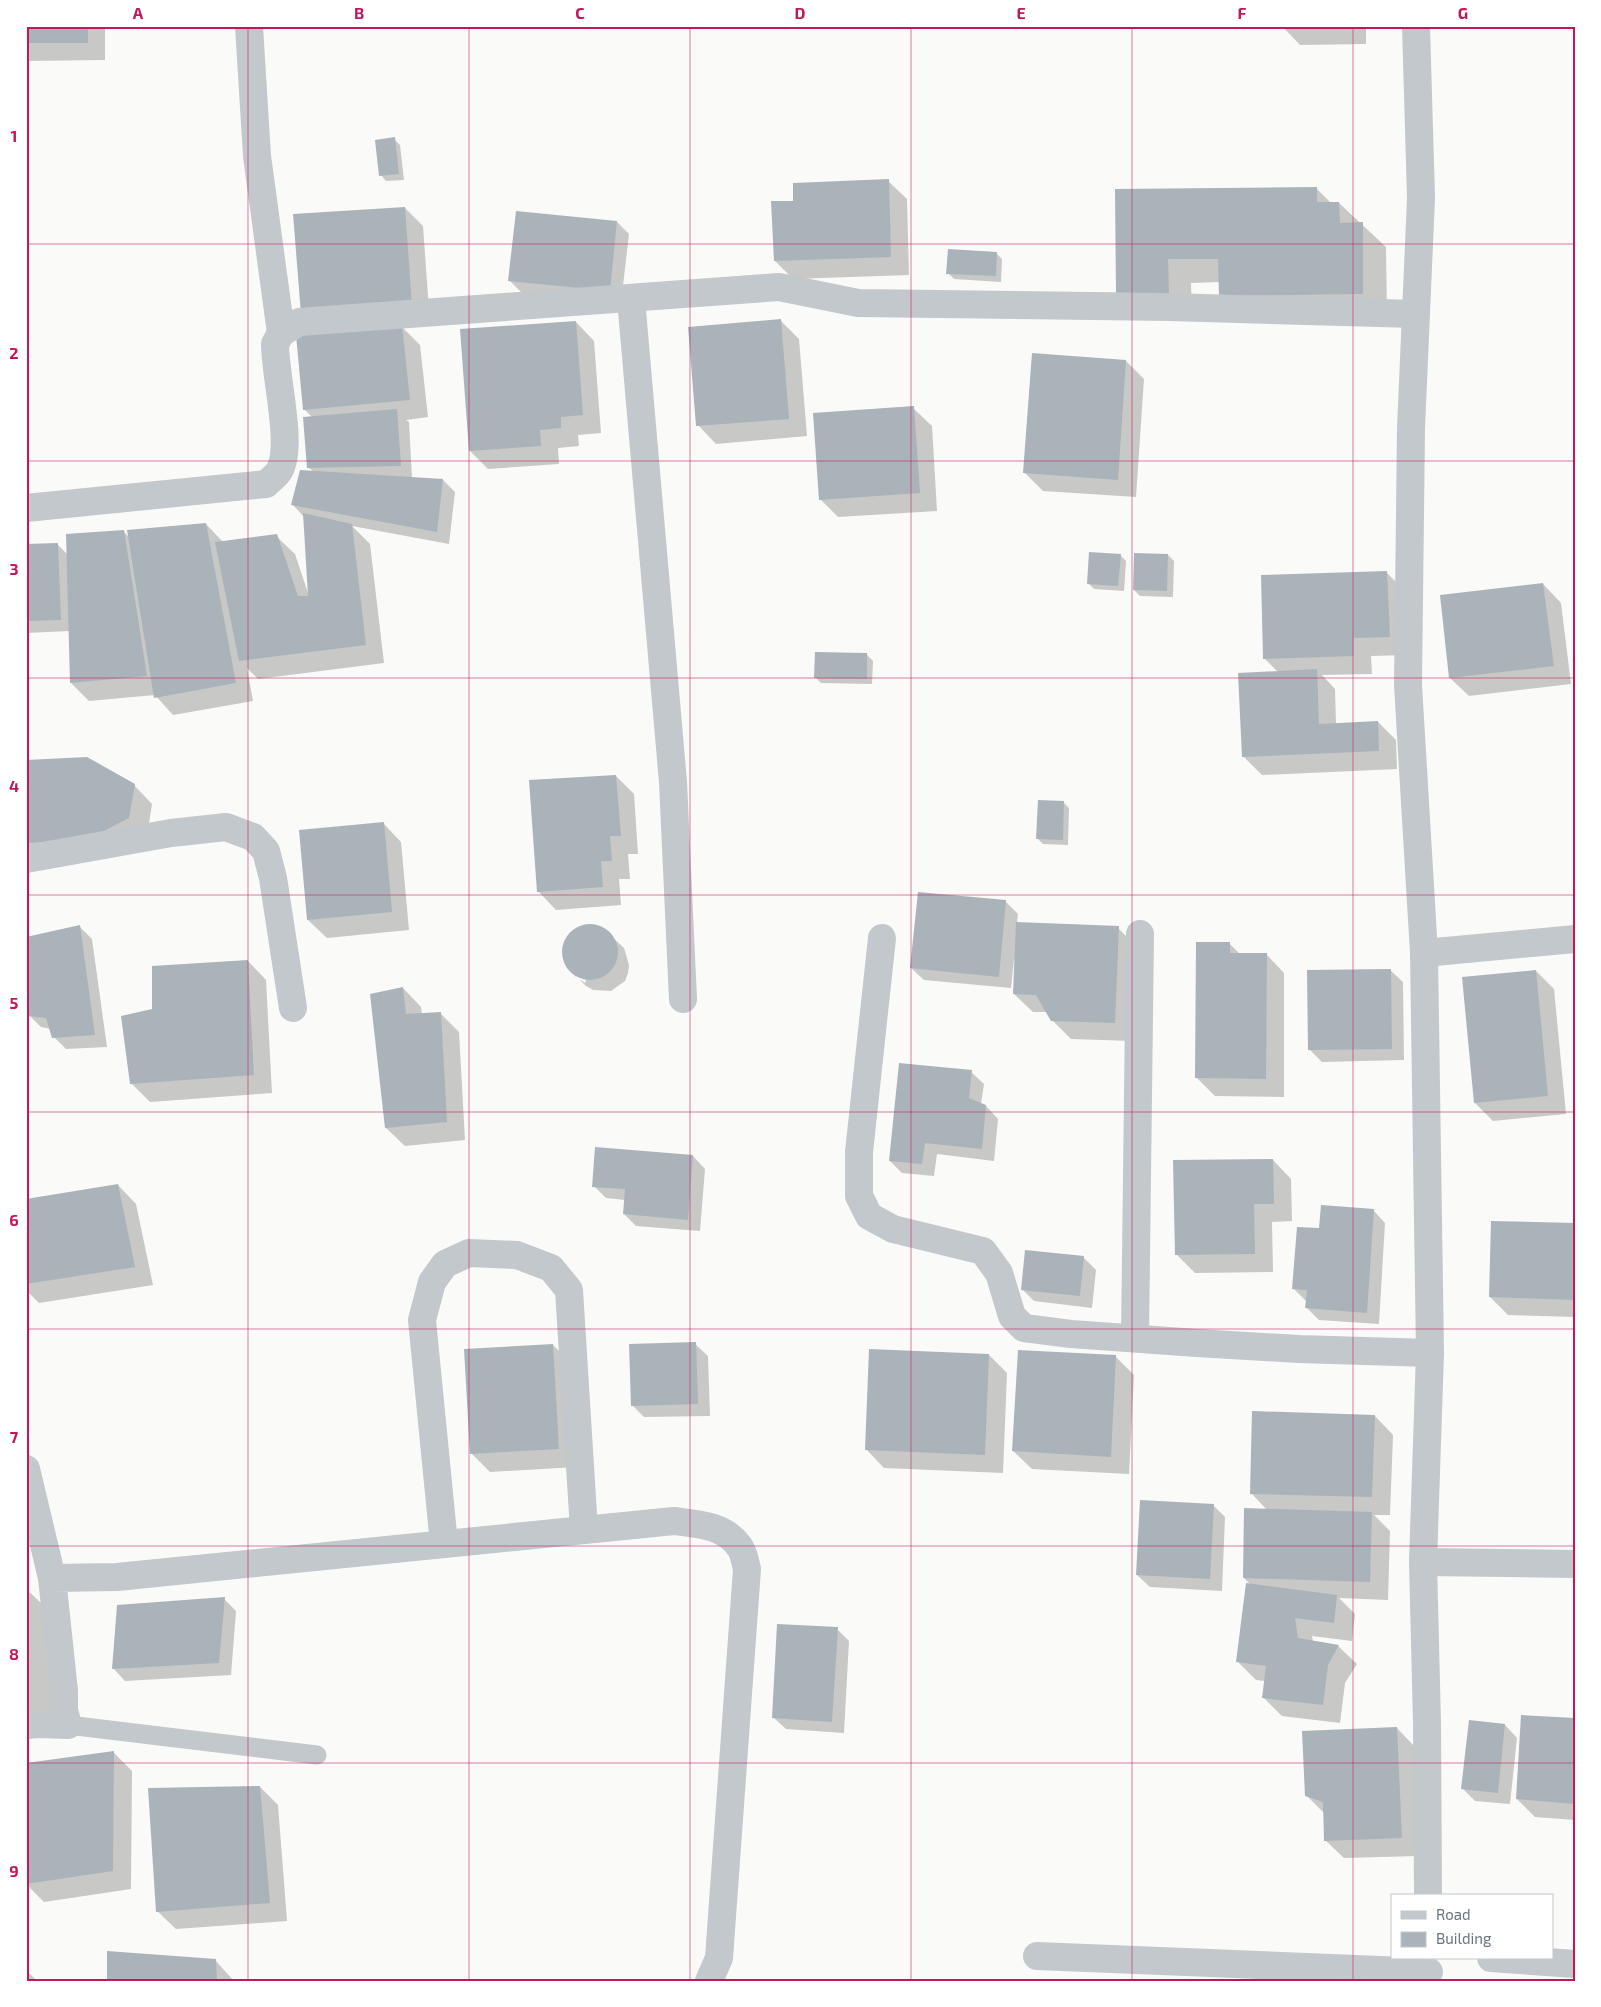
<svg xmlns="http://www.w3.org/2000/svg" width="1601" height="2007" font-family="'Exo 2',sans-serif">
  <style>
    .shadow { fill: #0003 }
    .building { fill: #aab3b9 }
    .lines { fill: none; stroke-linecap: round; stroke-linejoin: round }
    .lane { stroke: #c3c8cc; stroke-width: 19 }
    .street { stroke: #c3c8cc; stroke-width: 28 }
    .grid { fill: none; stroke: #c2185b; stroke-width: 1; stroke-opacity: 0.55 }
    .neatline { fill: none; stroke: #c2185b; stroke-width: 2 }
    .grid-label { font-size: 16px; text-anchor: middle; font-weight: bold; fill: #c2185b }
  </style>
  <rect width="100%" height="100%" fill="#fafaf8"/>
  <g class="shadow">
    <polygon points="26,26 105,26 105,60 26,61"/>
    <polygon points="1282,26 1366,26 1366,44 1300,45"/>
    <polygon points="394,139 400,145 404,180 386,181 381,175"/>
    <polygon points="888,181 907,199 909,275 793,279 775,261 795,202"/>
    <polygon points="1316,188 1331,203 1339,203 1386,247 1387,317 1244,319 1220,282 1191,283 1192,317 1141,317 1116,190"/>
    <polygon points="405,208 423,226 430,324 401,326 420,345 428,417 406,420 409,422 412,478 443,480 455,492 449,544 352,526 370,544 384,663 258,679 247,668 253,701 173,715 155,695 89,701 71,683 70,631 26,633 26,545 58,545 68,555 123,531 129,537 206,524 223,542 276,536 295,554 309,596 304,517 293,505 314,472 308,467 312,417 304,409"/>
    <polygon points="617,222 629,234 621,303 522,293 510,281"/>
    <polygon points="996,253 1002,259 1001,282 954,279 948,273"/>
    <polygon points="781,321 799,339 807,436 716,444 698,425"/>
    <polygon points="576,322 594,341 601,433 578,435 579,446 558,448 559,464 488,469 470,451"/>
    <polygon points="1126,361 1144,379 1136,497 1043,491 1024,472"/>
    <polygon points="913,408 932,426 937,511 838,517 820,499"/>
    <polygon points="1120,555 1126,561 1124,591 1094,589 1088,583"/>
    <polygon points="1168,555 1174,561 1173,597 1140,596 1134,590"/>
    <polygon points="1387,573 1405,591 1407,655 1371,656 1372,674 1322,675 1335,689 1336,724 1378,722 1396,740 1397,769 1262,775 1244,757 1278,672 1264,658"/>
    <polygon points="1543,584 1561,603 1571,684 1469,696 1450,678 1441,596"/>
    <polygon points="867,655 873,661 872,684 821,683 815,677"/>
    <polygon points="26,761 134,785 152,804 147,836 26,861"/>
    <polygon points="616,776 634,794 638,854 628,854 630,879 619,879 621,905 556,910 538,891"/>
    <polygon points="1064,803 1069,808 1068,845 1043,844 1037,838"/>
    <polygon points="383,823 401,842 409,930 327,938 308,920"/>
    <polygon points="919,893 1006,902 1018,914 1017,923 1118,928 1136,946 1133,1041 1071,1039 1052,1020 1048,1012 1033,1012 1014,994 1016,960 1014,960 1011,988 924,980 911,968"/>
    <polygon points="80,927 92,939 107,1047 66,1049 54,1037 51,1029 41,1027 29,1015"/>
    <polygon points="580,927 597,927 611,936 624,948 629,965 628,973 625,981 611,991 593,990 586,986 579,979 585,983 586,980 576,975 576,977 566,966 563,957 563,948 566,939 572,932"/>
    <polygon points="1229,943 1241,955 1266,954 1284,973 1284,1097 1215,1096 1197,1078"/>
    <polygon points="248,961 266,980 272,1093 150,1102 131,1083 153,1010"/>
    <polygon points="1390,970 1403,982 1404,1060 1322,1062 1309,1049"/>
    <polygon points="1536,971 1554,989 1566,1114 1493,1121 1475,1103"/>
    <polygon points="403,988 421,1007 422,1014 440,1013 459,1032 465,1140 405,1146 386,1128"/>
    <polygon points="971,1072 984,1084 981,1104 986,1106 998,1119 994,1161 937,1154 934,1176 902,1173 890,1161"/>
    <polygon points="693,1156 705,1169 700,1231 636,1226 624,1214 625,1200 606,1198 594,1186"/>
    <polygon points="1273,1160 1291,1179 1292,1221 1272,1222 1273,1272 1195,1273 1177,1255"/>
    <polygon points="118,1185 136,1204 153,1285 39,1303 26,1290 26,1200"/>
    <polygon points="1373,1210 1385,1223 1379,1324 1319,1320 1307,1308 1306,1301 1294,1289 1320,1229"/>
    <polygon points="1575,1224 1575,1317 1508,1315 1490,1297"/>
    <polygon points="1084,1258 1096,1270 1092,1308 1034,1301 1022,1289"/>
    <polygon points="695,1344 708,1356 710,1416 644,1417 632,1405"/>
    <polygon points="553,1345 571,1363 577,1467 490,1472 471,1453"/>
    <polygon points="989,1355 1007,1373 1003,1473 884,1468 866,1449"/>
    <polygon points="1115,1356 1134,1375 1129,1474 1032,1469 1013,1451"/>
    <polygon points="1375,1416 1393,1435 1390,1515 1374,1515 1390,1531 1388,1600 1339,1598 1355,1614 1352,1641 1312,1636 1313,1642 1338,1646 1357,1664 1345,1683 1340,1723 1282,1716 1263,1697 1265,1681 1256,1680 1238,1662 1251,1585 1244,1578 1267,1510 1251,1493"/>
    <polygon points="1213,1505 1225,1517 1222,1591 1150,1587 1137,1575"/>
    <polygon points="26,1589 52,1613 52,1735 26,1739"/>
    <polygon points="224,1599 236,1611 231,1675 125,1681 113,1668"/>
    <polygon points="837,1629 849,1641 844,1733 786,1729 773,1717"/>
    <polygon points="1575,1719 1575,1820 1535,1817 1517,1799"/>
    <polygon points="1470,1721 1505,1725 1517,1738 1510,1804 1475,1801 1462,1788"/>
    <polygon points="1397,1728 1415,1747 1419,1856 1344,1858 1325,1840 1324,1813 1306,1795"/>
    <polygon points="113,1752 132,1771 131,1889 44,1902 26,1884 26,1764"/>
    <polygon points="260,1787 278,1805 287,1921 176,1929 157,1911"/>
    <polygon points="215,1960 234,1981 108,1981"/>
    <polygon points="26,1970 37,1981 26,1981"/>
  </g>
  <g class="building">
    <rect x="26" y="26" width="62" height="17"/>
    <polygon points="395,137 399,174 379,176 375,140"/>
    <polygon points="889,179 891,257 774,261 771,201 793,201 793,183"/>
    <polygon points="1317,187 1317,202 1339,202 1340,223 1363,222 1363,294 1219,296 1218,259 1168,259 1169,294 1116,294 1115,189"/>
    <polygon points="405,207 412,306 301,314 293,214"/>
    <polygon points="516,211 617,221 610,291 508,281"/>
    <polygon points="948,249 997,252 996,276 946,274"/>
    <polygon points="781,319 789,419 696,426 688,327"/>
    <polygon points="576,321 583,415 561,417 561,428 540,430 541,446 469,451 460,329"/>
    <polygon points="402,325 410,400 303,410 296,335"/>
    <polygon points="1032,353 1126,360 1118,480 1023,473"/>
    <polygon points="914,406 920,493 819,500 813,413"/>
    <polygon points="397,409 401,466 307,468 303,417"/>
    <polygon points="300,470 443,479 437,532 291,505"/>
    <polygon points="303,513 352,524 366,645 239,661 215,542 277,534 298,596 308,596"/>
    <polygon points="206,523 236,683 154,698 127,530"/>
    <polygon points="124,530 147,676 70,683 66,534"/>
    <polygon points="58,543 61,620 26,621 26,544"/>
    <polygon points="1089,552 1121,554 1118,586 1087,584"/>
    <polygon points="1134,553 1168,554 1167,591 1133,590"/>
    <polygon points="1387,571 1390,637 1354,638 1354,656 1263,659 1261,575"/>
    <polygon points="1543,583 1554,666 1449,678 1440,595"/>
    <polygon points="815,652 867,653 867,679 814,678"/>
    <polygon points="1317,669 1319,724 1378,721 1379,751 1242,757 1238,673"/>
    <polygon points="87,757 135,784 129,818 86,840 26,843 26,760"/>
    <polygon points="616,775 621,836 610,836 612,861 601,861 603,887 537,892 529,780"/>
    <polygon points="1038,800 1064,801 1063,840 1036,839"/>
    <polygon points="384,822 392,912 307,920 299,830"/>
    <polygon points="918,892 1006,900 999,977 910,968"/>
    <polygon points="1016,922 1119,926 1115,1023 1051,1021 1036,995 1013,994"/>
    <circle cx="590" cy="952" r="28"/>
    <polygon points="80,925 95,1035 52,1038 46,1018 28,1016 26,1010 26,937"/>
    <polygon points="1196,942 1230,942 1230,953 1267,953 1266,1079 1195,1078"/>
    <polygon points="248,960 254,1075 130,1084 121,1016 152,1009 152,966"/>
    <polygon points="1391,969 1392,1049 1308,1050 1307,970"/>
    <polygon points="1536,970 1548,1096 1474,1103 1462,977"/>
    <polygon points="403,987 406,1014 441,1012 447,1122 385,1128 370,994"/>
    <polygon points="899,1063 972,1070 969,1098 986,1105 982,1149 925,1143 922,1164 889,1161"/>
    <polygon points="595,1147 693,1155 688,1220 623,1214 625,1189 592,1187"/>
    <polygon points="1273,1159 1274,1204 1254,1204 1255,1254 1175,1255 1173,1160"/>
    <polygon points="118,1184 135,1267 26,1284 26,1199"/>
    <polygon points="1321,1205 1374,1209 1367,1313 1305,1308 1307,1290 1292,1289 1297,1227 1319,1228"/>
    <polygon points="1491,1221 1575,1223 1575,1300 1489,1297"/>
    <polygon points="1025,1250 1084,1256 1080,1296 1021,1290"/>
    <polygon points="696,1342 698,1404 631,1406 629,1344"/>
    <polygon points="553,1344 559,1449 470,1454 464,1349"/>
    <polygon points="869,1349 989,1354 985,1455 865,1450"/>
    <polygon points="1018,1350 1116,1355 1111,1457 1012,1451"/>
    <polygon points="1252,1411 1375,1415 1372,1497 1250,1494"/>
    <polygon points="1140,1500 1214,1504 1210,1579 1136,1575"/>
    <polygon points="1244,1508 1372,1512 1370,1582 1243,1578"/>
    <polygon points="1246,1583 1337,1595 1334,1623 1295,1618 1298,1638 1339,1645 1328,1665 1323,1705 1262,1698 1266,1666 1236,1662"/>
    <polygon points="26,1588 29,1588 29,1711 26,1712"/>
    <polygon points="225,1597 219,1663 112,1669 117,1605"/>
    <polygon points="777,1624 838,1627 832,1722 772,1718"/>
    <polygon points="1521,1715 1575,1718 1575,1804 1516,1799"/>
    <polygon points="1469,1720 1505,1724 1498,1793 1461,1789"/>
    <polygon points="1397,1727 1402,1838 1324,1841 1323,1802 1305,1796 1302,1731"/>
    <polygon points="114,1751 113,1871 26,1884 26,1763"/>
    <polygon points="260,1786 270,1903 156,1912 148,1788"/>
    <polygon points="107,1951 216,1959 217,1981 107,1981"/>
  </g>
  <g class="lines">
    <polyline class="lane" points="68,1725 317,1755"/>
    <g class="street">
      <polyline points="249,26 257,156 281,333"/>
      <polyline points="1416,26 1421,198 1411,428 1408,685 1424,953 1430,1353 1423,1562 1427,1723 1428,1896"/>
      <polyline points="631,299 673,782 683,999"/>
      <path d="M26,508L266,484C271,479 279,474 281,467C292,441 275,375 275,344L281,333L299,322L779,287L858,303L1169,307L1415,314"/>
      <polyline points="26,859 171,833 226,827 253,837 266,851 273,878 293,1008"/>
      <polyline points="882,938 859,1152 859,1196 869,1216 893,1229 983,1251 999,1273 1012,1316 1024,1328 1071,1334 1197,1343 1299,1349 1430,1353"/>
      <polyline points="1424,953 1575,939"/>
      <polyline points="1135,1338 1140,934"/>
      <polyline points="26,1469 52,1578"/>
      <polyline points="444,1544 422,1320 432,1282 445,1264 469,1253 517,1255 551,1268 569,1290 584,1530"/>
      <polyline points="1423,1562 1575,1564"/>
      <path d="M26,1725L39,1724L68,1725L64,1710V1691L52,1578L117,1577L674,1521C698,1524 724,1525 739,1546C744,1552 745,1562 747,1569L719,1958L709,1981"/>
      <polyline points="1037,1956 1429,1972"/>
      <polyline points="1491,1958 1575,1964"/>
    </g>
  </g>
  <path class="grid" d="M248,26V1981M469,26V1981M690,26V1981M911,26V1981M1132,26V1981M1353,26V1981M26,244H1575M26,461H1575M26,678H1575M26,895H1575M26,1112H1575M26,1329H1575M26,1546H1575M26,1763H1575"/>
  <rect width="1601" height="2007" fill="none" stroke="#ffffff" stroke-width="55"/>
  <rect x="1391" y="1894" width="162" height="65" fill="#ffffff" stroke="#c1c8cd"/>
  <rect x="1401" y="1911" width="25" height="8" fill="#c3c8cc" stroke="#c1c8cd"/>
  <text x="1436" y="1920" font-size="15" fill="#657683">Road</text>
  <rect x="1401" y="1932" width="25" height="15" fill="#aab3b9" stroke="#c1c8cd"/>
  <text x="1436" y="1944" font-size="15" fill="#657683">Building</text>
  <rect x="28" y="28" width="1546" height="1952" class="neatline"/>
  <g class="grid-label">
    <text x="138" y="19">A</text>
    <text x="359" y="19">B</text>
    <text x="580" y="19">C</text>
    <text x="800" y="19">D</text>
    <text x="1021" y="19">E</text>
    <text x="1242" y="19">F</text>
    <text x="1463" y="19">G</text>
    <text x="14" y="142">1</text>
    <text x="14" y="359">2</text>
    <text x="14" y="575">3</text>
    <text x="14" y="792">4</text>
    <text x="14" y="1009">5</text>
    <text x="14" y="1226">6</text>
    <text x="14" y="1443">7</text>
    <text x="14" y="1660">8</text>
    <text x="14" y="1877">9</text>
  </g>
</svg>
